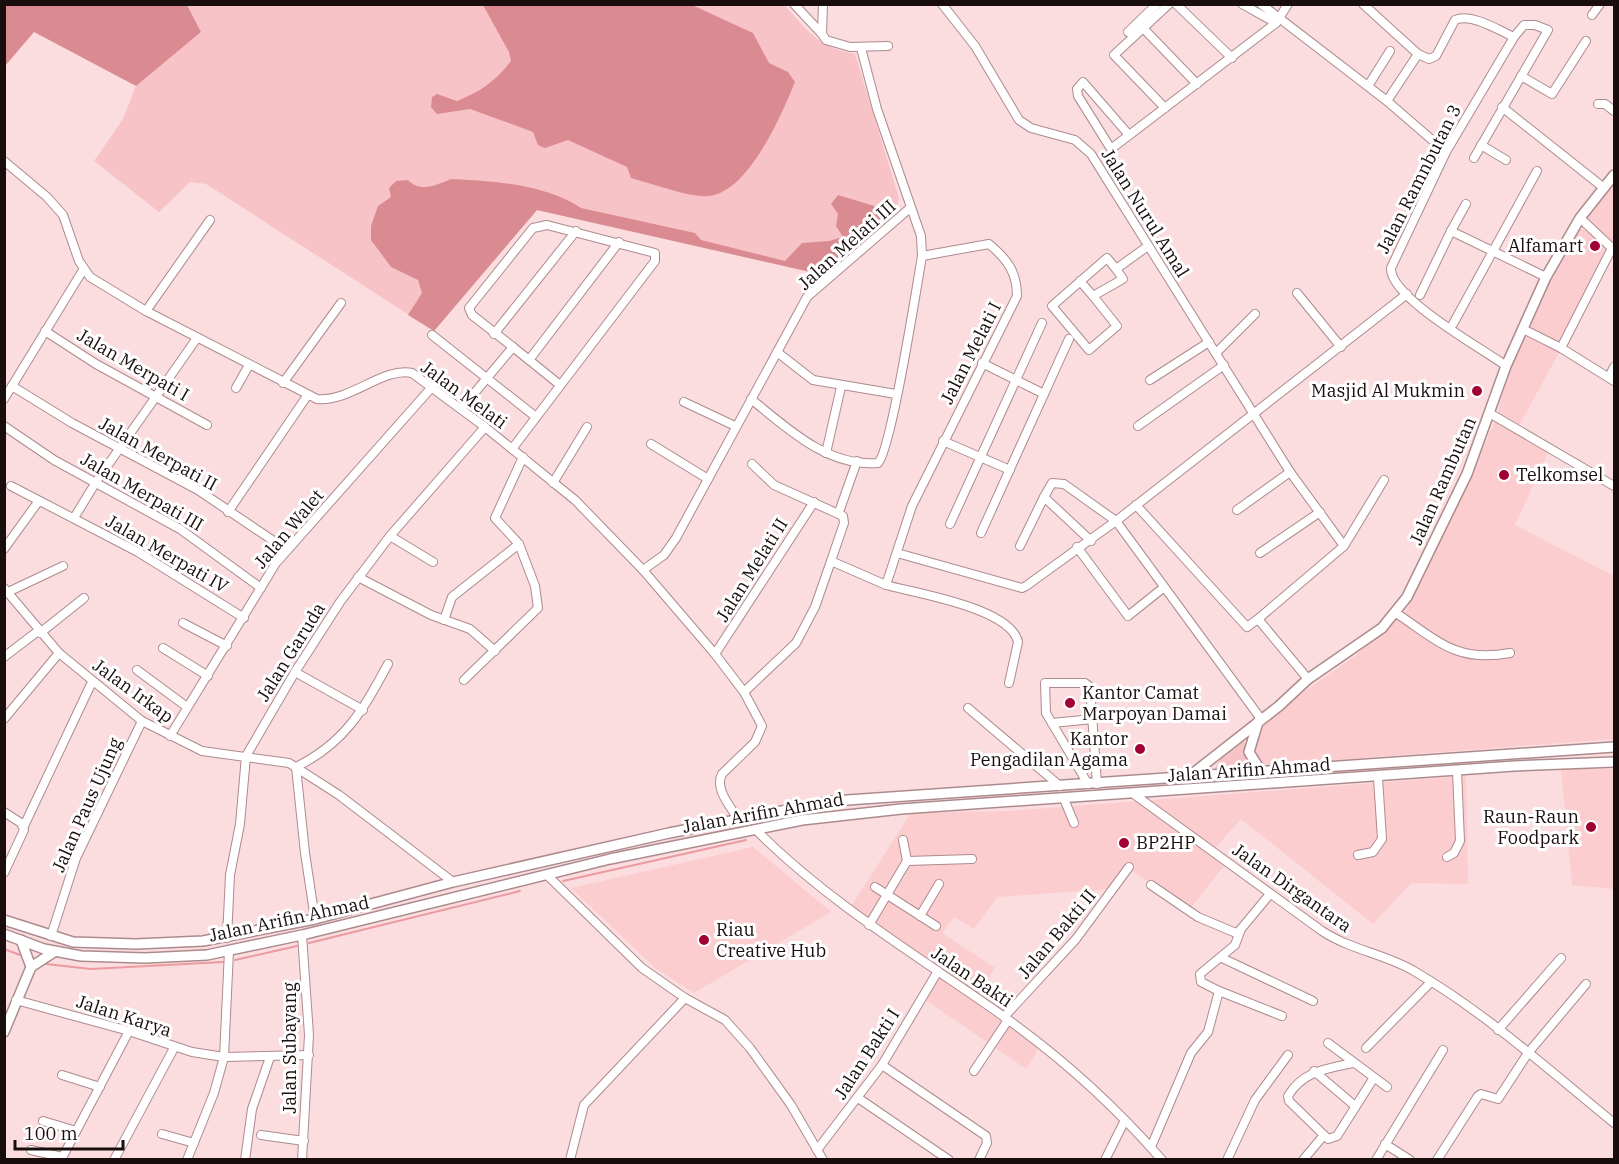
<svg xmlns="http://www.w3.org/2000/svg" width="1619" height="1164" font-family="'IBM Plex Serif',serif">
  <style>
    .built { fill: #fbcdcf }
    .green { fill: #f7c3c6 }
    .forest { fill: #da8b91 }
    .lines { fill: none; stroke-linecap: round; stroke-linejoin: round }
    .stream { stroke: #eb9aa0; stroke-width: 2 }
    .minor-casing { stroke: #ad8b8d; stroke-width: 10 }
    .major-casing { stroke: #ad8b8d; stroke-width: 12 }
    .minor { stroke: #fff; stroke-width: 8 }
    .major { stroke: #fff; stroke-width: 9 }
    .poi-dot { fill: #a10134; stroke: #fff; stroke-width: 2 }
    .labels { text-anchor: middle; stroke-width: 6; stroke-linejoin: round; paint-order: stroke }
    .street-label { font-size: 18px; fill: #190d0e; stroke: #fff }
    .poi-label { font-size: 18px; fill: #190d0e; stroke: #fff; text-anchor: end }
  </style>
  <rect width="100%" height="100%" fill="#fbdddf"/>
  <g class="built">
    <polygon points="1614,179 1614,245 1585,216"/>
    <polygon points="1583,229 1604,243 1606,254 1560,351 1516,431 1549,450 1515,525 1614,576 1614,739 1268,765 1252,762 1248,739 1255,726 1354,657 1405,612 1456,509 1495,421 1510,369 1548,283 1576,231"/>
    <polygon points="1561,769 1614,769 1614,889 1572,885"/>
    <polygon points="1466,776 1468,884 1411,883 1373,924 1241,819 1210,854 1224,866 1190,909 1125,866 1109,889 997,897 974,929 954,917 942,933 995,968 977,994 850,908 911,813 1008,811"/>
    <polygon points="753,847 831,912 694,993 655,968 571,888"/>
    <polygon points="939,977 1039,1048 1026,1069 920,996"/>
  </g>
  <g class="green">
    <path d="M783,4C808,30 817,47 855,54L899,198L897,208L819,274L537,210L434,331L206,184L190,182L159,212L94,161L123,119L136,86L201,32L187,5Z"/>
    <polygon points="1244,740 1249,768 1212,773 1223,755"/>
  </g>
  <g class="forest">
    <polygon points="5,4 187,5 201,32 136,86 34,32 5,66"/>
    <path d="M483,5H692L753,33L769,63L788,72L795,82C782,114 748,194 708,196C691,198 650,183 631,178L627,167L568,140L545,148L538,145L533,132L470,109L437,114L431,107L432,97L437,94L457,101C480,92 496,81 511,61L509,52Z"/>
    <path d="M451,179C494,181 544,184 581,208L695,233L701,240L785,261L802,243L829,241L843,237L836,226L838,214L831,204L838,195L874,206L886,217L819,274L537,210L434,331L408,315L422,293L418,280L391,267L371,240V226L378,206L391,197L389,188L396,181L408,180C420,193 437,185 451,179Z"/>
  </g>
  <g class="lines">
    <g class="stream">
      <polyline points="563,881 746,840"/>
      <polyline points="309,943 520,891"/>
      <polyline points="4,949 20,955"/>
      <polyline points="235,960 297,946"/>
      <polyline points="46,964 91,969 223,962"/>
    </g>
    <defs>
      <g id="minor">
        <polyline points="794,4 822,34"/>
        <polyline points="823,4 822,34 826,40 850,47 888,46"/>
        <polyline points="942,4 975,46 1019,120 1031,128 1075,140 1091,154 1290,472 1344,546 1258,619 1308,679"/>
        <polyline points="1176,4 1232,58"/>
        <polyline points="1242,4 1276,23"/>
        <polyline points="1261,4 1387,101 1446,152"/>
        <path d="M1363,4L1418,54L1429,59L1436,56L1455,20C1472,13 1498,30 1514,37"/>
        <polyline points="1592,15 1600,4"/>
        <polyline points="1143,28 1197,84"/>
        <polyline points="1128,32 1157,4"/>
        <polyline points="861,48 877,109 921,236 922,256"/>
        <polyline points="1521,76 1552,94 1586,41"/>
        <polyline points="1368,86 1390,51"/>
        <polyline points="1387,101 1418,54"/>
        <polyline points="1598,104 1605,104 1614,111"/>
        <polyline points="1502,107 1604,188"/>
        <polyline points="1165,108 1114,55 1169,4"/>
        <polyline points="1129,135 1083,82 1077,89 1078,96 1111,149 1276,23 1288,4"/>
        <polyline points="1481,145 1506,160"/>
        <path d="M1474,158L1548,30L1535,25H1524L1514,37L1446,152L1391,268C1390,298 1482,348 1506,366"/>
        <path d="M4,161L47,197L63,215L79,261L90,277L146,311L317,399C351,402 382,367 412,373L485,427L575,500L643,570L715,654L744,692L762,726L755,742L722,774C714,789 731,807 738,819"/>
        <polyline points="1580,218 1613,249"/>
        <polyline points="1451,231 1466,204"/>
        <polyline points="1116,269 1107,258 1052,306 1089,350 1117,326 1093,296 1123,279 1116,269 1148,246"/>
        <polyline points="1080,281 1093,296"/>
        <polyline points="1297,293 1341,347"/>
        <polyline points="1420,295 1451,231 1546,277"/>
        <polyline points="146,311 210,220"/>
        <polyline points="1453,324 1537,171"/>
        <polyline points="1523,329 1561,348 1614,381"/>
        <polyline points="45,331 96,364 207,425"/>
        <polyline points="494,334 576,231"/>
        <polyline points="432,335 536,417"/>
        <polyline points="1561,348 1612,248"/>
        <polyline points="777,352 813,380 896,394"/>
        <polyline points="1216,353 1255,314"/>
        <polyline points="529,360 619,242"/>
        <polyline points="982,363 1044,394"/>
        <polyline points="1609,377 1614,367"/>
        <polyline points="1150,380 1209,342"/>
        <polyline points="283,383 341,303"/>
        <polyline points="12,386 72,423 198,490 287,550"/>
        <polyline points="236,388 249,365"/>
        <polyline points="4,399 83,270"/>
        <polyline points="684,402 735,426"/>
        <polyline points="461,409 513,347 560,385"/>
        <polyline points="1491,414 1614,486"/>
        <polyline points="4,426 54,460 180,529 261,588"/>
        <polyline points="1138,426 1224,365"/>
        <polyline points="943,441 1010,470"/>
        <polyline points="651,444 708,479"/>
        <polyline points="512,449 655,261 655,253 547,225 533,228 469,308 472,315 513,347"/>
        <polyline points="826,453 841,387"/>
        <polyline points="752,464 774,485 843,516 844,523 831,561"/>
        <polyline points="553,483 587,427"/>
        <polyline points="11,486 138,552 244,618"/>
        <polyline points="1136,505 1247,627 1258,619"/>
        <polyline points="1237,510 1290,472"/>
        <polyline points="228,512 307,396"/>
        <polyline points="839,512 857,461"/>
        <polyline points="74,518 96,482 197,338"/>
        <polyline points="950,524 1042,323"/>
        <polyline points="981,533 1069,339"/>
        <polyline points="390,536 433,562"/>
        <polyline points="1091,541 1044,497 1052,483 1064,484 1116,521 1261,719"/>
        <polyline points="1020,546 1044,497"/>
        <polyline points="1344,546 1384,480"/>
        <polyline points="1077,547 1128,616 1163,588"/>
        <polyline points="4,549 38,502"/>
        <polyline points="897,553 1022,588 1026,586 1116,521 1407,294"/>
        <polyline points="1260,553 1320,512"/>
        <polyline points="643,570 664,555 676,538 807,297 910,208"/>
        <polyline points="358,577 431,615 470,629 495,651"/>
        <path d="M886,585C915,593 1011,608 1018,642L1009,683"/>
        <polyline points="4,588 59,653 142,721 202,751 289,763 339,795 453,882"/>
        <polyline points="8,592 63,566"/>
        <path d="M1396,613C1438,641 1457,663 1510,653"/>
        <polyline points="444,620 452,597 519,544"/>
        <polyline points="183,623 227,646"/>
        <polyline points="40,633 84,598"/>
        <polyline points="163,648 208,676"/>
        <polyline points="715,654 814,502"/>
        <polyline points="4,657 38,631"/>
        <polyline points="137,670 187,707"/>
        <polyline points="295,672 363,710"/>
        <polyline points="464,680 538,608 535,586 519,544 495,518 523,457"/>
        <path d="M744,692L796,643L815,607L831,561L886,585L912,506L1017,296C1017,272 1007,259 989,244L922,256C917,285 891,451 878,463C827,467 787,428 751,399"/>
        <polyline points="968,708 1060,786"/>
        <polyline points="4,719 59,653"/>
        <polyline points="1052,723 1093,719"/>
        <polyline points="170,736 276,563 432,387"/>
        <polyline points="1088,784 1046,713 1045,683 1085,683 1090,687 1097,784"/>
        <path d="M1135,795L1322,931C1351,950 1385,954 1414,971C1486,1013 1550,1071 1614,1123"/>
        <polyline points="1064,799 1074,823"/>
        <polyline points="4,812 21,823 24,830 4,873"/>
        <polyline points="24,826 92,682"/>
        <path d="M756,830C830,904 918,956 1003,1016C1062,1058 1115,1106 1162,1160"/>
        <polyline points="903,840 907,861"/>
        <polyline points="1358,855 1373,852 1382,839 1378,778"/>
        <polyline points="1447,857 1454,853 1460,841 1457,771"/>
        <polyline points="547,875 642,968 685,998 725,1020 750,1048 791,1105 823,1160"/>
        <polyline points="1151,885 1198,917 1236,933 1239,931"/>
        <polyline points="875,887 936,926"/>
        <polyline points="920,916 939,884"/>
        <path d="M315,919L305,853L296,767C345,743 363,710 388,664"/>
        <polyline points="869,925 907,861 972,859"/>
        <polyline points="51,936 76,858 142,721"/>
        <polyline points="227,938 230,875 240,824 246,756 295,672 340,602 390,536 485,427"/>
        <polyline points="1222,958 1313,1001"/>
        <polyline points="1219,991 1282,1016"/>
        <polyline points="16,1000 129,1031 192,1052 224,1057 309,1055"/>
        <polyline points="1004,1017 1076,939 1129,867"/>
        <polyline points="1498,1030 1561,958"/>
        <polyline points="1328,1043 1387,1087"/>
        <polyline points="1366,1048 1431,982"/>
        <path d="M1353,1063C1326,1069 1303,1071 1288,1096L1289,1101L1328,1139L1337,1136L1373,1079"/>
        <polyline points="882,1065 986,1136 987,1143 979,1160"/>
        <polyline points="974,1071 1008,1020"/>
        <polyline points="1314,1071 1355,1106"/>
        <polyline points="62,1075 100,1087"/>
        <polyline points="858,1098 949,1160"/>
        <polyline points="43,1121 76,1131"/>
        <polyline points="162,1134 194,1143"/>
        <polyline points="261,1135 304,1141"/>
        <polyline points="1385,1144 1410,1160"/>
        <polyline points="1151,1147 1191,1053 1208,1032 1219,991 1201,982 1200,974 1235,945 1241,929 1270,894"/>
        <polyline points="31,1150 62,1157"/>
        <polyline points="817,1150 882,1065 938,971"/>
        <polyline points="61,1160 129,1031"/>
        <polyline points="114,1160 174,1048"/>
        <polyline points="187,1160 214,1093 224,1057 229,951"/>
        <polyline points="245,1160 252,1109 270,1057"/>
        <polyline points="302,1160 309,1035 302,935"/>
        <polyline points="570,1160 584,1105 685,998"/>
        <polyline points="1105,1160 1125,1120"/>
        <polyline points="1227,1160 1255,1100 1288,1055"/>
        <polyline points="1303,1160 1324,1135"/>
        <polyline points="1376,1160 1443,1050"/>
        <polyline points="1437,1160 1478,1096 1481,1094 1498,1099 1528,1053 1586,984"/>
      </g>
      <g id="major">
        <polyline points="1258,722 1249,752 1262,773"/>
        <polyline points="1187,778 1279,706 1308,679 1382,628 1407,597 1467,474 1506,366 1546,277 1580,218 1614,175"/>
        <polyline points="4,920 73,942 136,944 203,941 315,919 453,882 669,833 833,801 1614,747"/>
        <polyline points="4,934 44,949 81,956 145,958 207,955 302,935 610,859 802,820 901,809 1514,766 1614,762"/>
        <polyline points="21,940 31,967"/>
        <polyline points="4,1032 31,967 54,952"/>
      </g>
    </defs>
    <use href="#minor" class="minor-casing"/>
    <use href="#major" class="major-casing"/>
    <use href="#minor" class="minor"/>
    <use href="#major" class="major"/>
  </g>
  <g class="poi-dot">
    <circle cx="1595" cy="246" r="6"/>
    <circle cx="1477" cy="391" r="6"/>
    <circle cx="1504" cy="475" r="6"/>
    <circle cx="1070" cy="703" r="6"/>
    <circle cx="1140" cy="749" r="6"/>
    <circle cx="1591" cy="827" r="6"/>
    <circle cx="1124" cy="843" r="6"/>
    <circle cx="704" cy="940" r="6"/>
  </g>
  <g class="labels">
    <g class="street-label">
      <text transform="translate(1419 179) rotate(-63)" y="6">Jalan Ramnbutan 3</text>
      <text transform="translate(1145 213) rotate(58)" y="6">Jalan Nurul Amal</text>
      <text transform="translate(847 245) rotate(-42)" y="6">Jalan Melati III</text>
      <text transform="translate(971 353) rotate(-63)" y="6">Jalan Melati I</text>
      <text transform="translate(133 365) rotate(30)" y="6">Jalan Merpati I</text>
      <text transform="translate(464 395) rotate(36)" y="6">Jalan Melati</text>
      <text transform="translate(158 454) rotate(29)" y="6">Jalan Merpati II</text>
      <text transform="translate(1443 481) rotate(-66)" y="6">Jalan Rambutan</text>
      <text transform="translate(142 492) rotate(30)" y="6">Jalan Merpati III</text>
      <text transform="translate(289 529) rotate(-50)" y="6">Jalan Walet</text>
      <text transform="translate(167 554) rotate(30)" y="6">Jalan Merpati IV</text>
      <text transform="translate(752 570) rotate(-58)" y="6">Jalan Melati II</text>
      <text transform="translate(291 652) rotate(-58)" y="6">Jalan Garuda</text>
      <text transform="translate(133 691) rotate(36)" y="6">Jalan Irkap</text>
      <text transform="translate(1249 770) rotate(-4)" y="6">Jalan Arifin Ahmad</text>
      <text transform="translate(87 805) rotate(-66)" y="6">Jalan Paus Ujung</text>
      <text transform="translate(763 813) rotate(-10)" y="6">Jalan Arifin Ahmad</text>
      <text transform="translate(1292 888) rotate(35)" y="6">Jalan Dirgantara</text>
      <text transform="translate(289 919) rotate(-12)" y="6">Jalan Arifin Ahmad</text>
      <text transform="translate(1057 934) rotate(-50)" y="6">Jalan Bakti II</text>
      <text transform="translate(972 977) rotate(34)" y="6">Jalan Bakti</text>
      <text transform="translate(124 1016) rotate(18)" y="6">Jalan Karya</text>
      <text transform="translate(290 1048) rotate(-90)" y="6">Jalan Subayang</text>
      <text transform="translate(867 1054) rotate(-57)" y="6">Jalan Bakti I</text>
    </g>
    <g class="poi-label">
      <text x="1583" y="252">Alfamart</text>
      <text x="1465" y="397">Masjid Al Mukmin</text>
      <text x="1516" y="481" text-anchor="start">Telkomsel</text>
      <text x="1082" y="699" text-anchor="start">Kantor Camat<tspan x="1082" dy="21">Marpoyan Damai</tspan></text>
      <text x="1128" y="745">Kantor<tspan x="1128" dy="21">Pengadilan Agama</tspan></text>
      <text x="1579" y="823">Raun-Raun<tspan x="1579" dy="21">Foodpark</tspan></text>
      <text x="1136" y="849" text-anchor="start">BP2HP</text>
      <text x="716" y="936" text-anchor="start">Riau<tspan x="716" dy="21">Creative Hub</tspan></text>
    </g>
  </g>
  <rect width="1619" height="1164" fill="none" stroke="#190d0e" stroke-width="12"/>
  <path d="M15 1140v9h108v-9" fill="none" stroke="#190d0e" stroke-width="3"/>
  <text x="24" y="1140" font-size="18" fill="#190d0e" stroke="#ffffff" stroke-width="4.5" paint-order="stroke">100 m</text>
</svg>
